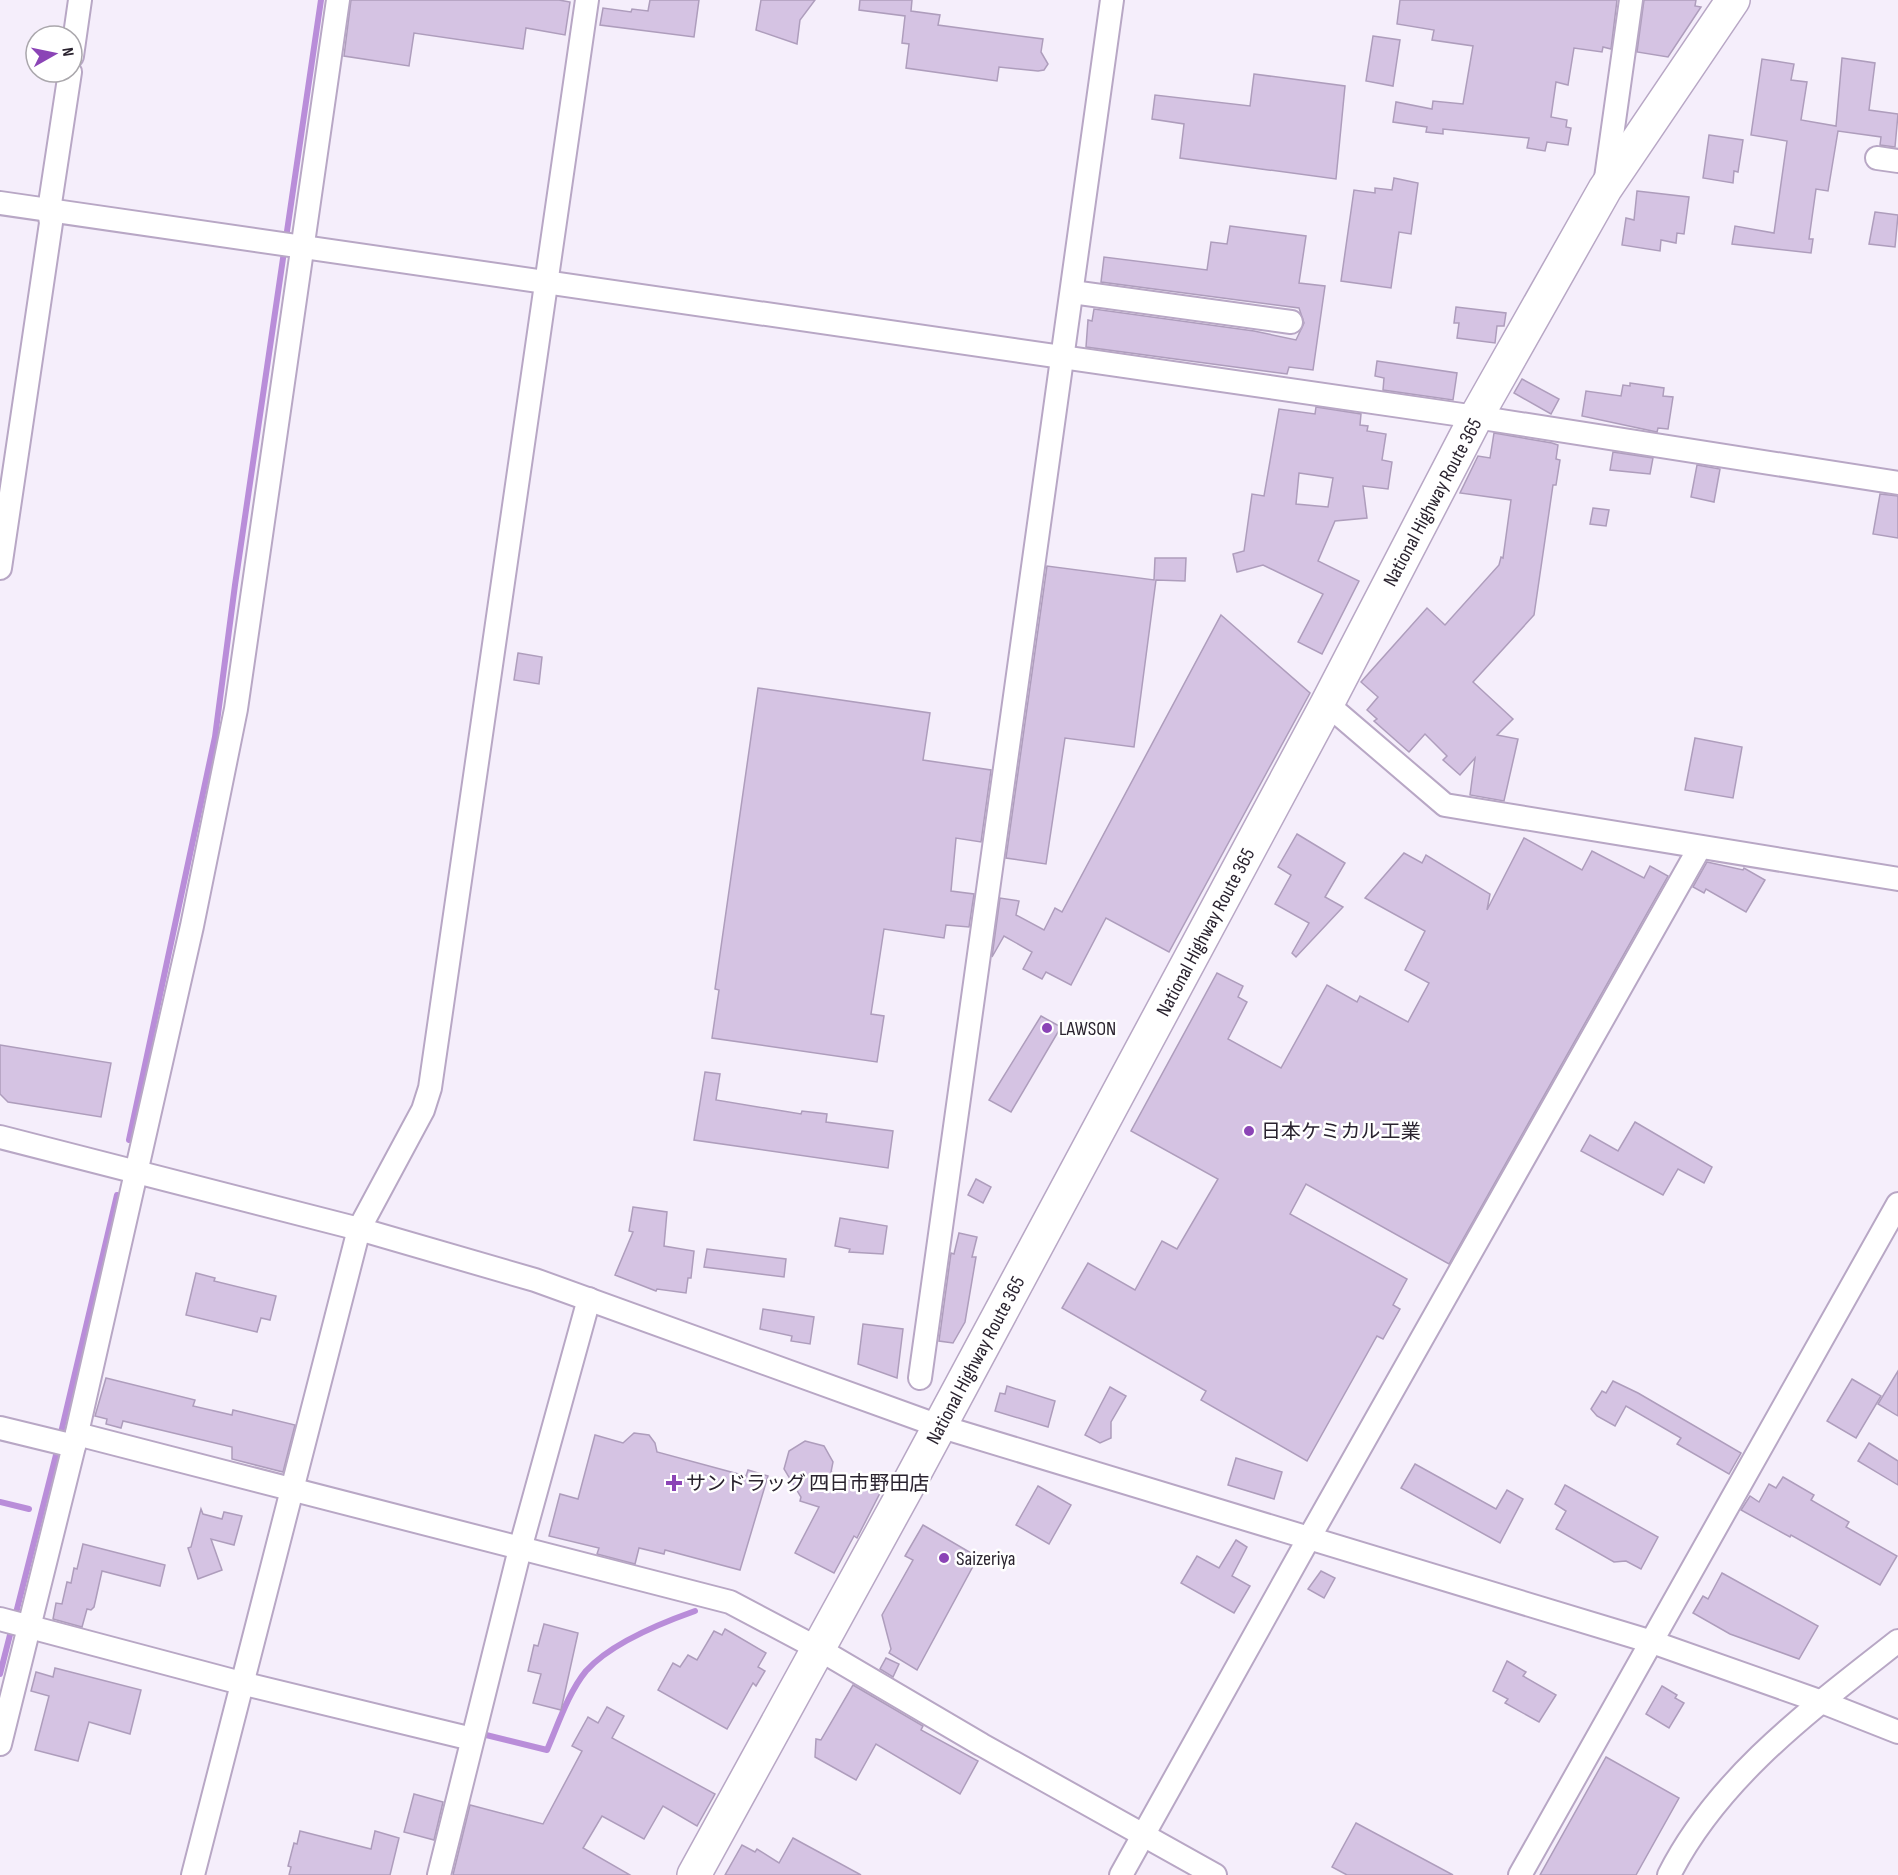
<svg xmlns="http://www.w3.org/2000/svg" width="1898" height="1875" font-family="'Sofia Sans Condensed','Noto Sans JP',sans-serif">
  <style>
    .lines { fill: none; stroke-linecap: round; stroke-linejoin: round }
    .stream { stroke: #b98dd9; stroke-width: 6 }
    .building { fill: #d5c3e3; stroke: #ae9dbc; stroke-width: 1.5; fill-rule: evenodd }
    .minor-casing { stroke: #b8a7c5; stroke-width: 26 }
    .highway-casing { stroke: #b8a7c5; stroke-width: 36 }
    .minor { stroke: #fff; stroke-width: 22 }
    .highway { stroke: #fff; stroke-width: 33 }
    .poi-dot { fill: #8b44b6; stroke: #fff; stroke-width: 2 }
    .labels { text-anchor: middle; stroke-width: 5; stroke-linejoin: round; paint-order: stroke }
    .street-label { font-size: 20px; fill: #2a232f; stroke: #fff }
    .poi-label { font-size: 20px; fill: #2a232f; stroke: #fff; text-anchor: start }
  </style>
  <rect width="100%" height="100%" fill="#f5eefb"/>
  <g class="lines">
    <g class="stream">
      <polyline points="129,1140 215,737 235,585 321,0"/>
      <polyline points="60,1437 117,1195"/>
      <polyline points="0,1502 29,1509"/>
      <polyline points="15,1617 58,1447"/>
      <polyline points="0,1674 12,1627"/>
      <path d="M482,1734L547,1750C558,1725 568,1693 586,1671C611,1643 661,1623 695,1611"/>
    </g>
  </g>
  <g class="building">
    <polygon points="351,0 559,0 570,2 565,35 526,28 523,49 414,33 409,66 344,56"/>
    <polygon points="650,0 699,0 694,37 600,25 603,8 631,12 632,9 648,11"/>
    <polygon points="761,0 815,0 800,20 797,44 756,30"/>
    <polygon points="860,0 912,0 911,11 940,15 938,25 1043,39 1041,52 1048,64 1044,70 1038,71 999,67 997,81 906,68 909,44 902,43 905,16 859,10"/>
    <polygon points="1400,0 1617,0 1611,49 1603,47 1602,52 1574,48 1568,85 1556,82 1551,117 1567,120 1566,127 1571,128 1568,145 1547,142 1545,151 1527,148 1529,138 1443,129 1443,134 1426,132 1427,127 1393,122 1396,102 1432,109 1433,101 1463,104 1473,46 1432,40 1434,30 1397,24"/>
    <polygon points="1644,0 1696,0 1695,6 1701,7 1668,57 1637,52"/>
    <polygon points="1373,36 1400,40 1393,86 1366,81"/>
    <polygon points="1842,58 1875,63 1869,110 1898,114 1895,147 1880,145 1881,137 1838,131 1828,191 1816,189 1809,239 1813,239 1811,253 1732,244 1735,226 1774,233 1787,141 1751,135 1762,59 1794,64 1791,80 1807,82 1801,120 1836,126"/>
    <polygon points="1254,74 1345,86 1336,179 1180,158 1184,124 1152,119 1155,95 1250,106"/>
    <polygon points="1709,135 1743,140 1738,172 1734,171 1733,183 1703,178"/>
    <polygon points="1394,178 1418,183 1411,234 1399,232 1391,288 1341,281 1354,190 1375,193 1375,188 1392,190"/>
    <polygon points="1637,191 1689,197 1684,234 1677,233 1676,243 1661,240 1660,251 1622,245 1626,218 1634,220"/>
    <polygon points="1875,212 1898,215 1895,247 1869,244"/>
    <polygon points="1230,226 1306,236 1299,283 1325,286 1313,370 1289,367 1287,374 1086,347 1088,320 1092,321 1094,309 1254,331 1296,340 1304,323 1299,308 1101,282 1104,257 1207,270 1211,242 1227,244"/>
    <polygon points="1456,307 1506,313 1504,326 1497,326 1495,343 1457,338 1459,323 1454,323"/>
    <polygon points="1377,361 1457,373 1453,400 1383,390 1384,378 1375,376"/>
    <polygon points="1522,379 1559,399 1551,414 1514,393"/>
    <polygon points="1630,383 1664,388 1663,396 1673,397 1668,429 1658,428 1657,432 1582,416 1586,391 1621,396 1623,385 1630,386"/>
    <path d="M1316,407L1361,414L1360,425L1368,426L1367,431L1386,434L1382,460L1392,462L1388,489L1363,486L1367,518L1335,521L1318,561L1359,581L1322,654L1298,642L1323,594L1263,565L1237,572L1233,554L1244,551L1252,494L1264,496L1279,409L1315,414ZM1299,473L1333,478L1328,507L1296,504Z"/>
    <polygon points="1494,433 1552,443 1558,445 1556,459 1560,460 1556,485 1553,485 1534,615 1473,682 1513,719 1497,735 1518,739 1504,801 1470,795 1475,758 1460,775 1443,760 1447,756 1425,734 1409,752 1374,721 1377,719 1367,710 1378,697 1361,682 1427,608 1445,625 1499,565 1501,557 1503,558 1511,500 1460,493 1478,456 1490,458"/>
    <polygon points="1613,452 1653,458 1650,474 1610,470"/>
    <polygon points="1697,465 1720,469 1714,502 1691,497"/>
    <polygon points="1880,494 1898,496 1898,538 1873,534"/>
    <polygon points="1593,508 1609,510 1606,526 1590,524"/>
    <polygon points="1155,558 1186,558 1185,581 1156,580 1134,747 1065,738 1046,864 1006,858 1047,566 1154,580"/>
    <polygon points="1221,615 1310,693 1169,952 1106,918 1071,985 1046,972 1042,979 1023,969 1032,952 1004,936 992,957 1000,898 1019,901 1016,915 1044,930 1055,908 1062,912"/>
    <polygon points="518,653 542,657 539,684 514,680"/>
    <polygon points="758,688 930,713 923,760 991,770 981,842 956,838 951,891 974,894 969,927 946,925 944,938 884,929 871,1014 884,1016 877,1062 712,1038 719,990 715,989"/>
    <polygon points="1695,738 1742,747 1733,798 1685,790"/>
    <polygon points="1297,834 1345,863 1325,897 1343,907 1296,957 1292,953 1309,923 1275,904 1291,875 1278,867"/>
    <polygon points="1524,838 1582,870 1592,851 1644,878 1650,866 1668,876 1449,1264 1306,1184 1290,1214 1407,1279 1393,1305 1400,1309 1383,1339 1377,1336 1307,1461 1201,1400 1206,1391 1062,1308 1088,1263 1135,1290 1162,1241 1177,1249 1218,1179 1131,1131 1217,973 1243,986 1238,997 1247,1002 1228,1039 1281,1068 1327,985 1357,1002 1360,996 1408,1022 1429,983 1405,970 1425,931 1365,898 1404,853 1422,863 1426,855 1490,894 1487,910"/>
    <polygon points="1707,862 1743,870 1744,868 1765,880 1746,912 1706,889 1704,893 1693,887"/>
    <polygon points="1041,1016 1061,1027 1011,1112 989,1100"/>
    <polygon points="0,1045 111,1063 101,1117 8,1102 0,1094"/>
    <polygon points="705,1072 720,1074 716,1100 801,1114 802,1111 827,1114 826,1122 893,1131 888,1168 694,1140"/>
    <polygon points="1635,1122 1712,1167 1704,1183 1678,1169 1663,1195 1581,1151 1590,1135 1618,1151"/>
    <polygon points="976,1179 991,1187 983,1203 968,1195"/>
    <polygon points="633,1207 667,1212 664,1246 694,1251 691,1278 688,1278 686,1293 657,1289 656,1291 615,1275 633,1232 629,1231"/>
    <polygon points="840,1218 887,1226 883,1254 849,1252 850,1249 835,1246"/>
    <polygon points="959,1233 977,1237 972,1257 976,1257 965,1322 953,1343 939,1341 951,1253 954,1254"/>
    <polygon points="707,1249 786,1259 784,1277 704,1267"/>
    <polygon points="196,1273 215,1278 214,1281 276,1296 270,1320 261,1318 257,1332 186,1315"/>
    <polygon points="763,1309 814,1317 810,1344 791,1341 792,1336 760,1329"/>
    <polygon points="863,1324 903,1329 897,1378 858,1364"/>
    <polygon points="1898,1371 1898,1416 1878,1404"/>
    <polygon points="106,1378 195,1400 193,1406 232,1415 233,1410 295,1425 283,1472 232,1459 232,1447 123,1421 121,1428 106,1424 107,1419 95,1416"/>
    <polygon points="1852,1379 1881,1396 1856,1438 1827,1421"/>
    <polygon points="1613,1381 1638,1393 1741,1453 1729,1474 1677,1444 1681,1438 1626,1406 1615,1426 1597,1416 1591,1409 1602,1391 1606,1393"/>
    <polygon points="1007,1386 1055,1401 1048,1427 995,1411 1000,1393 1005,1394"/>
    <polygon points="1110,1387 1126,1396 1111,1422 1111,1438 1100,1443 1085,1435"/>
    <polygon points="634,1433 649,1435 655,1443 657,1452 746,1476 748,1470 768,1476 740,1570 665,1550 664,1554 639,1548 635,1564 597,1554 599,1548 549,1536 560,1494 578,1499 595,1435 623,1443"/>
    <polygon points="805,1441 824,1446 833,1462 831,1472 880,1493 857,1538 854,1536 834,1573 795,1553 819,1507 800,1501 801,1497 784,1469 789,1451"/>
    <polygon points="1869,1443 1898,1461 1898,1485 1858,1461"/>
    <polygon points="1236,1458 1282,1472 1274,1499 1228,1485"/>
    <polygon points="1415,1464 1496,1509 1507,1490 1523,1499 1500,1543 1401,1488"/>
    <polygon points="1783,1477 1814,1495 1811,1500 1849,1522 1846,1527 1897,1556 1880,1585 1791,1535 1790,1537 1741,1510 1750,1496 1759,1502 1769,1484 1776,1488"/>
    <polygon points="1565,1485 1658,1537 1641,1569 1626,1561 1614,1562 1556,1529 1566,1511 1555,1504"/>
    <polygon points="1038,1486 1071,1505 1049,1544 1016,1525"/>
    <polygon points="201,1509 203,1514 222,1519 224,1512 242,1516 234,1545 211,1539 222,1570 198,1579 188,1548 191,1547"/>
    <polygon points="923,1525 978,1557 917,1670 889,1653 891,1649 882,1615 913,1560 905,1556"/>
    <polygon points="1236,1540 1247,1547 1232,1576 1250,1586 1234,1613 1181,1583 1197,1556 1219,1568"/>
    <polygon points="83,1544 165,1565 160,1586 102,1571 94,1607 91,1610 87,1609 82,1627 53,1619 56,1603 62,1604 67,1582 71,1583 74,1568 77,1569"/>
    <polygon points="1321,1571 1335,1578 1324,1598 1308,1589"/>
    <polygon points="1722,1573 1818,1626 1799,1659 1730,1634 1693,1613 1703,1596 1708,1599"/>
    <polygon points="544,1624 578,1633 561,1710 533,1703 541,1674 528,1671 534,1645 538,1646"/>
    <polygon points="725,1629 766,1653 758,1667 765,1671 756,1686 753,1683 727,1729 658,1690 673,1663 680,1667 688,1655 697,1660 714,1631 722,1635"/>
    <polygon points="886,1658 899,1664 893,1677 880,1669"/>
    <polygon points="1507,1661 1526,1672 1523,1676 1556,1695 1539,1722 1505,1703 1508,1699 1493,1691"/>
    <polygon points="55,1668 141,1690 130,1734 89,1722 78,1761 35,1750 49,1696 31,1691 36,1672 53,1677"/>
    <polygon points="853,1685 923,1726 921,1730 978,1761 960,1794 876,1744 856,1780 815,1757 816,1739 821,1740"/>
    <polygon points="1662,1686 1677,1695 1675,1698 1684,1703 1669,1728 1646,1714"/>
    <polygon points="607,1707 624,1716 612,1738 715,1794 697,1826 663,1806 644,1839 602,1816 583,1848 630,1875 453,1875 470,1805 543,1824 582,1751 572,1746 588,1717 598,1723"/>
    <polygon points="1606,1757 1679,1798 1636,1875 1540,1875"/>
    <polygon points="414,1794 443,1802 434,1840 404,1832"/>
    <polygon points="1356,1823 1453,1875 1347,1875 1332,1867"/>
    <polygon points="300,1831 371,1849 375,1831 399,1838 390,1875 289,1875 291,1867 288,1866 294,1843 297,1844"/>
    <polygon points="793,1838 861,1875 725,1875 742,1845 755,1852 757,1849 779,1863"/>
  </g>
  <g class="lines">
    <defs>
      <g id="minor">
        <polyline points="72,56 80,0"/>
        <polyline points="1877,158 1898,161"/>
        <polyline points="1605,185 1631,0"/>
        <polyline points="0,203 1476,417 1898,483"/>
        <polyline points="1072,292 1291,322"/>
        <polyline points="0,568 51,223 49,210 70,72"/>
        <polyline points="1327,704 1445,805 1898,879"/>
        <polyline points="0,1137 359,1229 535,1280 939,1426 1652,1642 1822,1702 1898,1732"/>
        <polyline points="920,1378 1112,0"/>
        <polyline points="0,1428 74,1446"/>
        <polyline points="77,1434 730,1602 817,1648 982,1745 1215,1875"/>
        <polyline points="0,1619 241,1683 472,1739"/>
        <polyline points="0,1744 74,1446 192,926 236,709 338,0"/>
        <polyline points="193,1875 359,1229 423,1110 430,1088 587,0"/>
        <polyline points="439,1875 520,1549 589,1299"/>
        <polyline points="1121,1875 1309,1538 1700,847"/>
        <polyline points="1520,1875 1898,1204"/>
        <path d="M1669,1875C1719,1776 1813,1708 1898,1641"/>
      </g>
      <polyline id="highway" points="694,1875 907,1487 1327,704 1476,417 1605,189 1733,0"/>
    </defs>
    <use href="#minor" class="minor-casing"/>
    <use href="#highway" class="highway-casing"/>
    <use href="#minor" class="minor"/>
    <use href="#highway" class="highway"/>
  </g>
  <g class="poi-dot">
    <circle cx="1047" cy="1028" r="6"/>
    <circle cx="1249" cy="1131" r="6"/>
    <path d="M671 1474h6v6h6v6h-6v6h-6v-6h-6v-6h6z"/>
    <circle cx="944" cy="1558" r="6"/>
  </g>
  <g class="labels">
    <g class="street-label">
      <text transform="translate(1432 502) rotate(-62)" y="7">National Highway Route 365</text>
      <text transform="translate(1205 932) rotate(-62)" y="7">National Highway Route 365</text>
      <text transform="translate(975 1360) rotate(-62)" y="7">National Highway Route 365</text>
    </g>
    <g class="poi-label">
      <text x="1059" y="1035">LAWSON</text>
      <text x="1261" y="1138">日本ケミカル工業</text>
      <text x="686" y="1490">サンドラッグ 四日市野田店</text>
      <text x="956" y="1565">Saizeriya</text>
    </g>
  </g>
  <g transform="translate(54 54) rotate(81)"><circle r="28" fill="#ffffff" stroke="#aaa7ac" stroke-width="1.5"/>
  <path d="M0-4.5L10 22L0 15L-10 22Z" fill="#8b44b6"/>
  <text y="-9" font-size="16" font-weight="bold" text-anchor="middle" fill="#2a232f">N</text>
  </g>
</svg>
